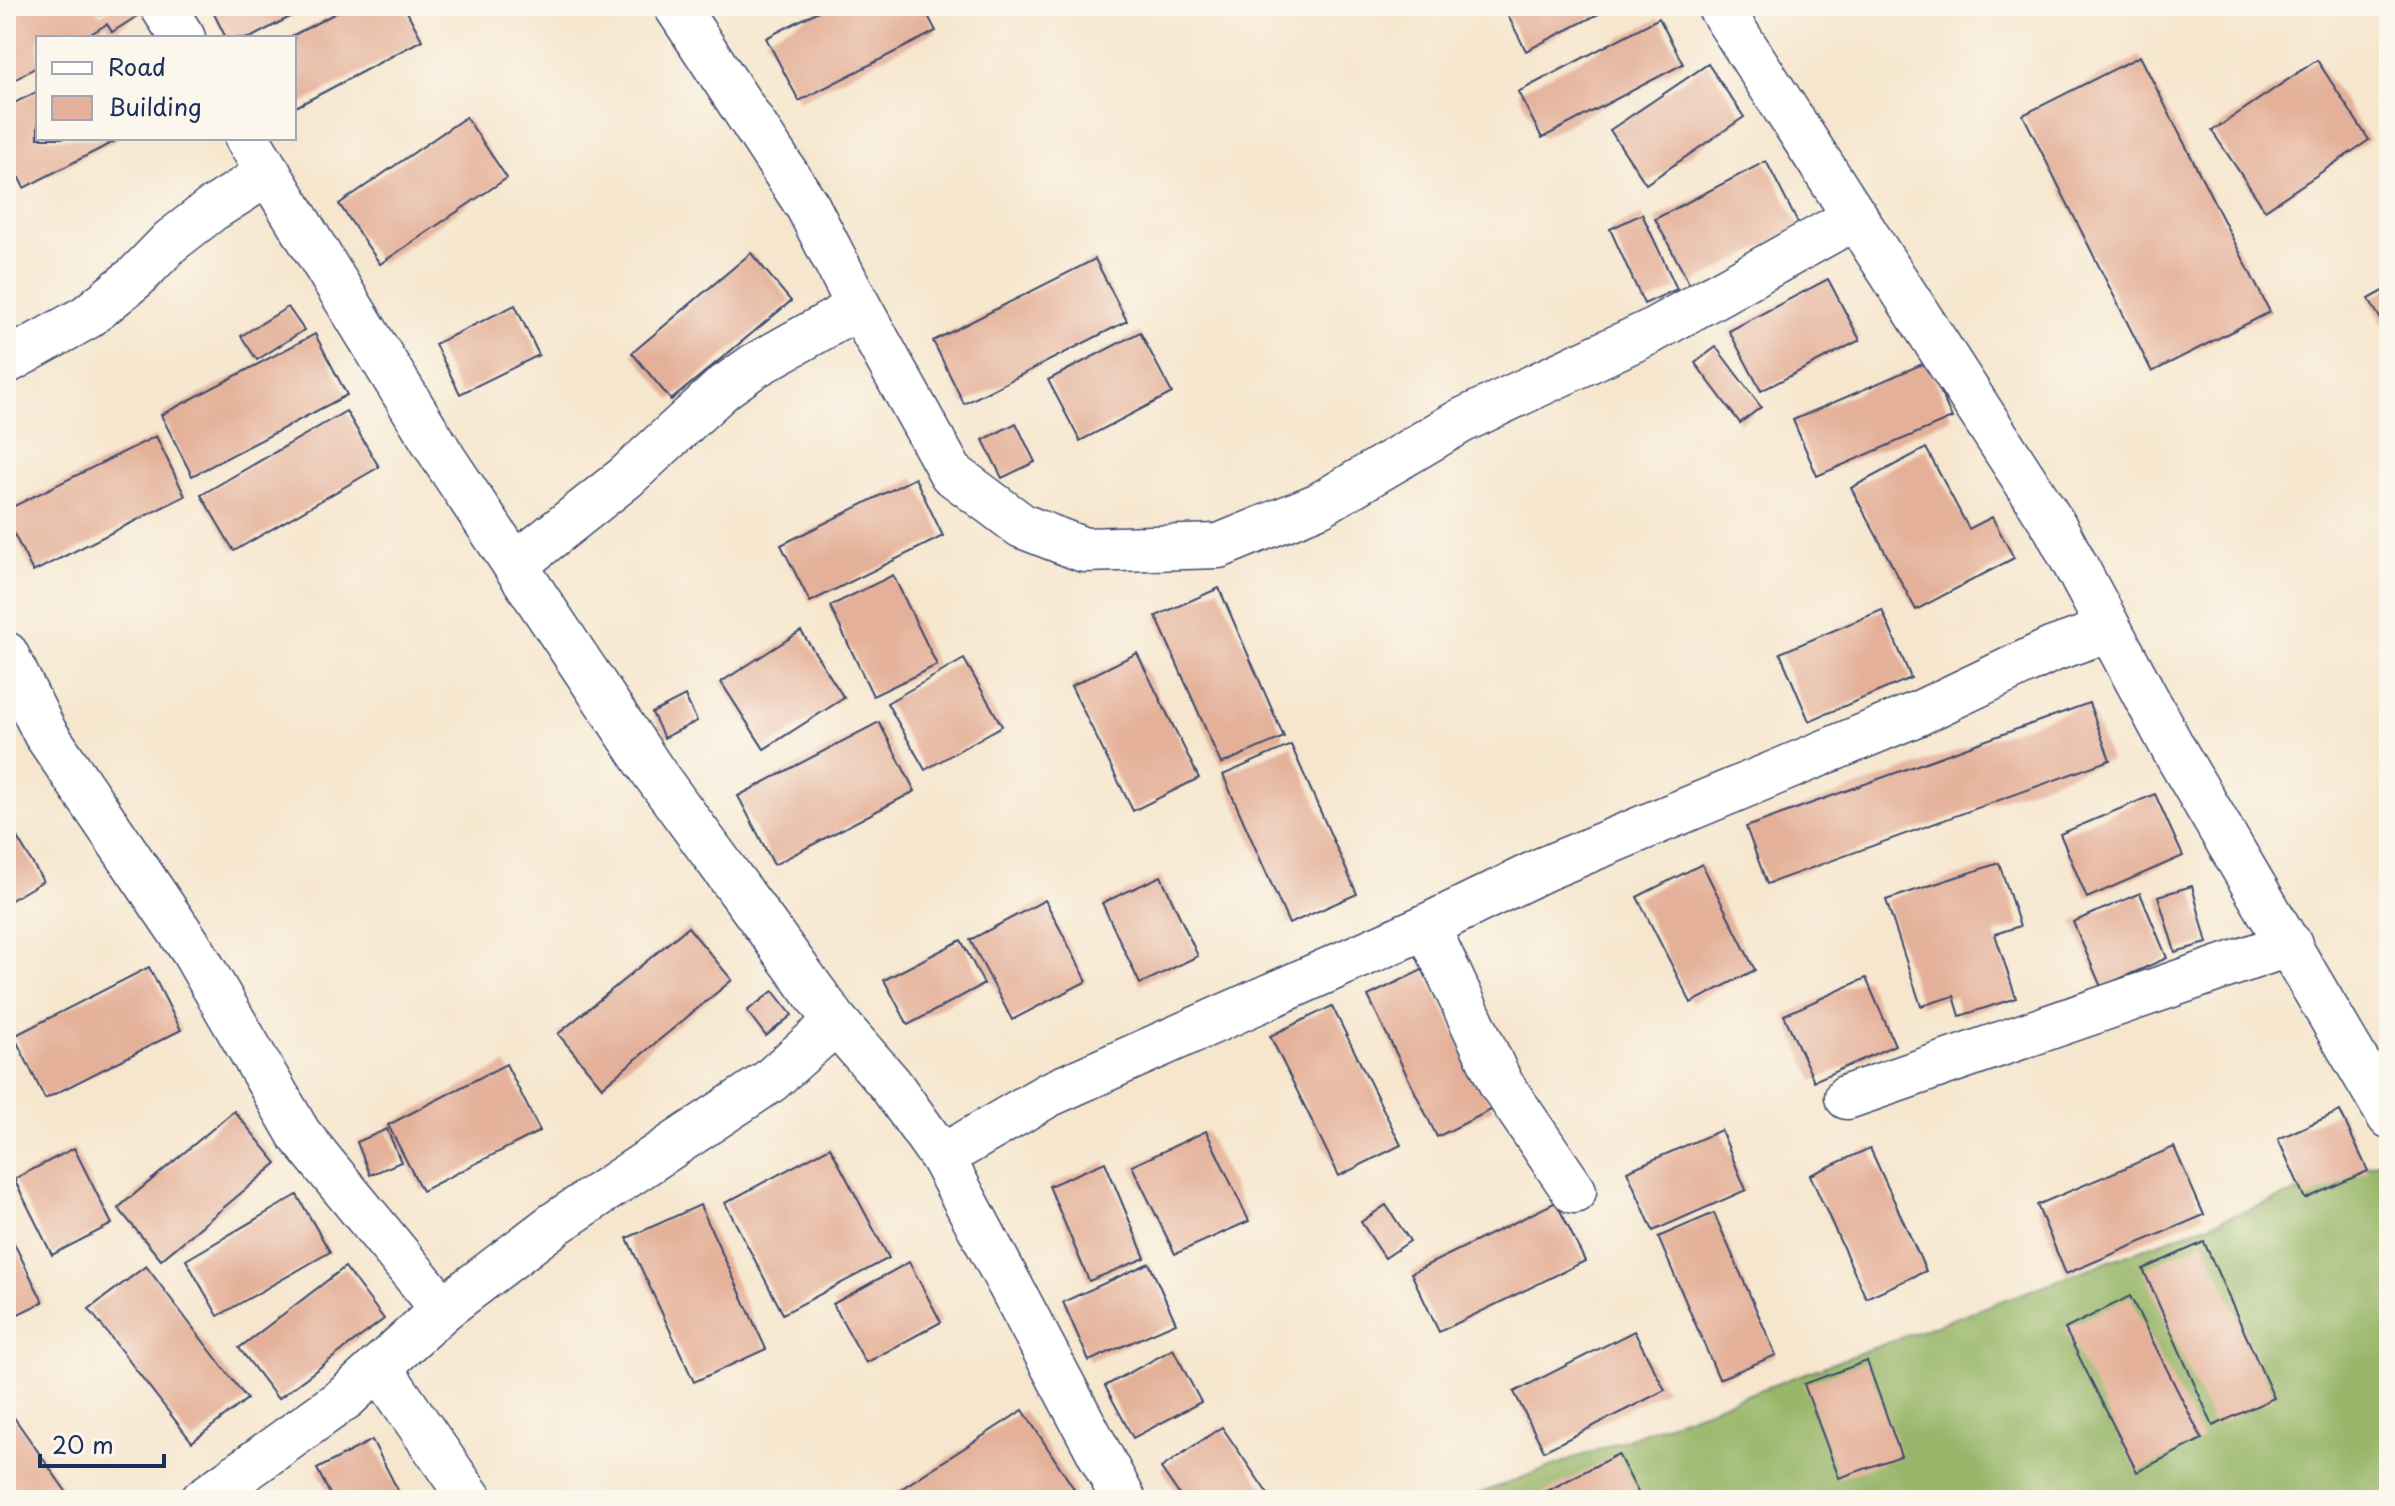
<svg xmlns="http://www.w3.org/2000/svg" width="2395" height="1506" font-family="'Playpen Sans',sans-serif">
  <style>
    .forest { fill: #98b669; stroke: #5a7264; stroke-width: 2 }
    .building { fill: #e4b099 }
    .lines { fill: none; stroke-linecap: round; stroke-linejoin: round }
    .minor-casing { stroke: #3c4a6f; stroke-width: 47 }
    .minor { stroke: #fff; stroke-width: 44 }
  </style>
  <rect width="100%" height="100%" fill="#fbf7ec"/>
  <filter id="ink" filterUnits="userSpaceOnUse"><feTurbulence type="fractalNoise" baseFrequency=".0125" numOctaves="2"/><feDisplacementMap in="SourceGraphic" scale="16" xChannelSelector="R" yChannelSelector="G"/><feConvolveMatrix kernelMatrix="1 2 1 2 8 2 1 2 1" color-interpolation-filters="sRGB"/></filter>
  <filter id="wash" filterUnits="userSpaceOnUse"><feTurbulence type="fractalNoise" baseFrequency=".006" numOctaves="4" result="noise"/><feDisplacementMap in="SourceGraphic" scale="32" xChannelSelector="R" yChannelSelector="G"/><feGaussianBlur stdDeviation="1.8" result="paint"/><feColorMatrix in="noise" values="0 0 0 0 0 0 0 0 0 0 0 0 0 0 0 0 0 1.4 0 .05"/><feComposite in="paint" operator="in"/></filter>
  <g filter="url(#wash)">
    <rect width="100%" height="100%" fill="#f6e6ce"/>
    <polygon class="forest" points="2389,1158 2389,1500 1464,1499"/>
    <g id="blocks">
      <g class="building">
        <polygon points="6,6 95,6 100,15 113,6 133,6 139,15 112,32 107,24 84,38 38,38 38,66 6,85"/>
        <polygon points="210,6 311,6 250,38 226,38"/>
        <polygon points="349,6 404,6 422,40 294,108 294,38 288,38"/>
        <polygon points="828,6 923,6 936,31 799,101 766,38"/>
        <polygon points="1503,6 1614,6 1526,51"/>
        <polygon points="1659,18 1683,64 1542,138 1518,92"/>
        <polygon points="2140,56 2270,312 2152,372 2023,115"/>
        <polygon points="2317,60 2369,140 2265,210 2212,131"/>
        <polygon points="1708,64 1744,117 1646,184 1610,130"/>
        <polygon points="38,91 38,138 121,138 24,188 6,152 6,107"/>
        <polygon points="466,117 507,178 380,264 339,204"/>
        <polygon points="1766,161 1800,227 1690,285 1655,219"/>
        <polygon points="1642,214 1677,289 1644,304 1610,229"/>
        <polygon points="751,253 791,301 671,400 632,353"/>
        <polygon points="1095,259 1127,321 964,404 933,341"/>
        <polygon points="1828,279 1860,340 1761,391 1729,331"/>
        <polygon points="2389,288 2389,334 2369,299"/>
        <polygon points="515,305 539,355 460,394 435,344"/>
        <polygon points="288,307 304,330 257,360 241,336"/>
        <polygon points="1140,332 1172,393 1080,441 1048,380"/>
        <polygon points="315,334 347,395 192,476 161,415"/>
        <polygon points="1716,347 1761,407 1740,423 1695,363"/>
        <polygon points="1927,362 1952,418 1817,476 1793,420"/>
        <polygon points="346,411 379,467 234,551 201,495"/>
        <polygon points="1016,423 1035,462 1002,478 983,440"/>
        <polygon points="156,436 185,496 33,572 6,518 6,510"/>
        <polygon points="1926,448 1969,529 1992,517 2014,558 1916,610 1851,488"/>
        <polygon points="915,478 943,536 810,602 781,545"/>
        <polygon points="893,575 937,665 873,696 830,606"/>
        <polygon points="1219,588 1284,737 1221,764 1156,616"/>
        <polygon points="1882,610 1911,678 1809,721 1780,653"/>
        <polygon points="801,631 844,698 764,749 721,682"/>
        <polygon points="1137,653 1199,778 1133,811 1071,686"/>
        <polygon points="964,659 1002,726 925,770 887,703"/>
        <polygon points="685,696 697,721 664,738 652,713"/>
        <polygon points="2089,703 2110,760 1767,884 1746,827"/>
        <polygon points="879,722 915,791 774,865 738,796"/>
        <polygon points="1291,745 1357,894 1289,924 1223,775"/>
        <polygon points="2155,794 2183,856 2087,898 2060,834"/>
        <polygon points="6,819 43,881 6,903"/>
        <polygon points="1999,863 2020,926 1995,934 2016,998 1960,1016 1954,996 1921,1006 1886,900"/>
        <polygon points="1702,864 1755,970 1691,1003 1637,897"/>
        <polygon points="1161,876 1198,956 1140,984 1102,903"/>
        <polygon points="2192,886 2207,943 2175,952 2158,896"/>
        <polygon points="2140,893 2167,958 2101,987 2073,922"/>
        <polygon points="1045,900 1087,981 1012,1020 970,940"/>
        <polygon points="688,927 732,980 602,1087 558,1034"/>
        <polygon points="961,940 984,984 908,1025 884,980"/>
        <polygon points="149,967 181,1030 45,1099 14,1036"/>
        <polygon points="1424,969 1493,1109 1437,1137 1368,996"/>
        <polygon points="1866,978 1895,1045 1814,1081 1784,1015"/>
        <polygon points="773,991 792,1015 766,1036 747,1011"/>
        <polygon points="1332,1006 1401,1145 1339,1176 1270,1036"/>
        <polygon points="506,1064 540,1131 422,1191 388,1125"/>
        <polygon points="234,1111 277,1163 161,1260 118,1208"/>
        <polygon points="2340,1111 2368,1171 2305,1199 2278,1139"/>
        <polygon points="387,1129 401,1162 370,1175 357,1142"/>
        <polygon points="1721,1130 1746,1190 1653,1231 1627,1171"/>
        <polygon points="1206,1131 1249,1221 1175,1254 1132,1166"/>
        <polygon points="830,1147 889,1258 783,1314 725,1203"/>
        <polygon points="2174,1147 2204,1215 2066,1274 2037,1205"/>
        <polygon points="74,1148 112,1224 52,1255 14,1179"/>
        <polygon points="1870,1148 1926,1271 1866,1298 1810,1175"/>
        <polygon points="1105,1162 1145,1258 1089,1281 1049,1186"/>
        <polygon points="297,1195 330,1252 218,1316 186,1260"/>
        <polygon points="1556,1202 1585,1261 1439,1332 1411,1273"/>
        <polygon points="700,1205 766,1349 694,1382 627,1238"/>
        <polygon points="1386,1205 1410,1241 1385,1258 1361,1222"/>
        <polygon points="1714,1213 1776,1355 1719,1379 1658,1237"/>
        <polygon points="6,1227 43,1302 6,1320"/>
        <polygon points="2204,1242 2274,1398 2213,1426 2143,1269"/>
        <polygon points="909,1262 941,1322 866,1363 833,1304"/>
        <polygon points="1149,1263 1176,1323 1089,1361 1063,1302"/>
        <polygon points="146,1266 247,1399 192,1442 89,1309"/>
        <polygon points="345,1267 384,1319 278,1399 239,1348"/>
        <polygon points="2130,1296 2202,1439 2137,1472 2065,1329"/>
        <polygon points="1634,1331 1665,1390 1544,1451 1514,1392"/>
        <polygon points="1173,1349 1201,1402 1133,1438 1105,1386"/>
        <polygon points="1867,1361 1901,1456 1839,1478 1804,1384"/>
        <polygon points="6,1406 72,1500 6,1500"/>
        <polygon points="1023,1410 1076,1492 1064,1500 884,1500"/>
        <polygon points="1222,1427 1272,1500 1183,1500 1161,1468"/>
        <polygon points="372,1440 403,1500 333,1500 317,1469"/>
        <polygon points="1618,1454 1642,1500 1530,1500"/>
      </g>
    </g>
  </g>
  <g filter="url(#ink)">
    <use href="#blocks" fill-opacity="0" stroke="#3c4a6f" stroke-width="2"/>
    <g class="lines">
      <defs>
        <g id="minor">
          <polyline points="162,6 183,38"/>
          <polyline points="676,6 808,207 859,307"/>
          <polyline points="1719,6 2055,527 2174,750 2389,1116"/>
          <polyline points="247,138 446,462 654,773 836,1022 890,1084 942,1157 1048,1095 1427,926 1544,869 1919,713 2051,650 2107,630"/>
          <polyline points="6,362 87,317 137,276 171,241 211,210 269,173"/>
          <polyline points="515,565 625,478 723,388 754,366 859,307 951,473 1022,526 1084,550 1219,546 1319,505 1461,421 1650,332 1856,217"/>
          <polyline points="6,654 45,733 193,951 299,1134 443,1309"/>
          <polyline points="1427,926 1501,1084 1574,1191"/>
          <polyline points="1847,1097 2290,944"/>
          <polyline points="942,1157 1124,1500"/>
          <polyline points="379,1367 471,1500"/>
          <polyline points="203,1500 345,1398 443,1309 556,1223 770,1081 836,1022"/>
        </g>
      </defs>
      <use href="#minor" class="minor-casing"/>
      <use href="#minor" class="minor"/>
    </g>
  </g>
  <rect width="2395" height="1506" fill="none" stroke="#fbf7ec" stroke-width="32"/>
  <rect x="36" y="36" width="260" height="104" fill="#fbf7ec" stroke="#a1a7b3" stroke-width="2"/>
  <rect x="52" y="62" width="40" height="12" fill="#ffffff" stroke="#a1a7b3" stroke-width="2"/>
  <text x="108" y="76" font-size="24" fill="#1b2f5e">Road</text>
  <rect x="52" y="96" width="40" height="24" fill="#e4b099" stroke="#a1a7b3" stroke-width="2"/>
  <text x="108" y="116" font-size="24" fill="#1b2f5e">Building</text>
  <path d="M40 1454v12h124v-12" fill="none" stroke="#1b2f5e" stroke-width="4"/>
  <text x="52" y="1454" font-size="24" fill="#1b2f5e" stroke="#fbf7ec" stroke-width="6" paint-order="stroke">20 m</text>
</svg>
